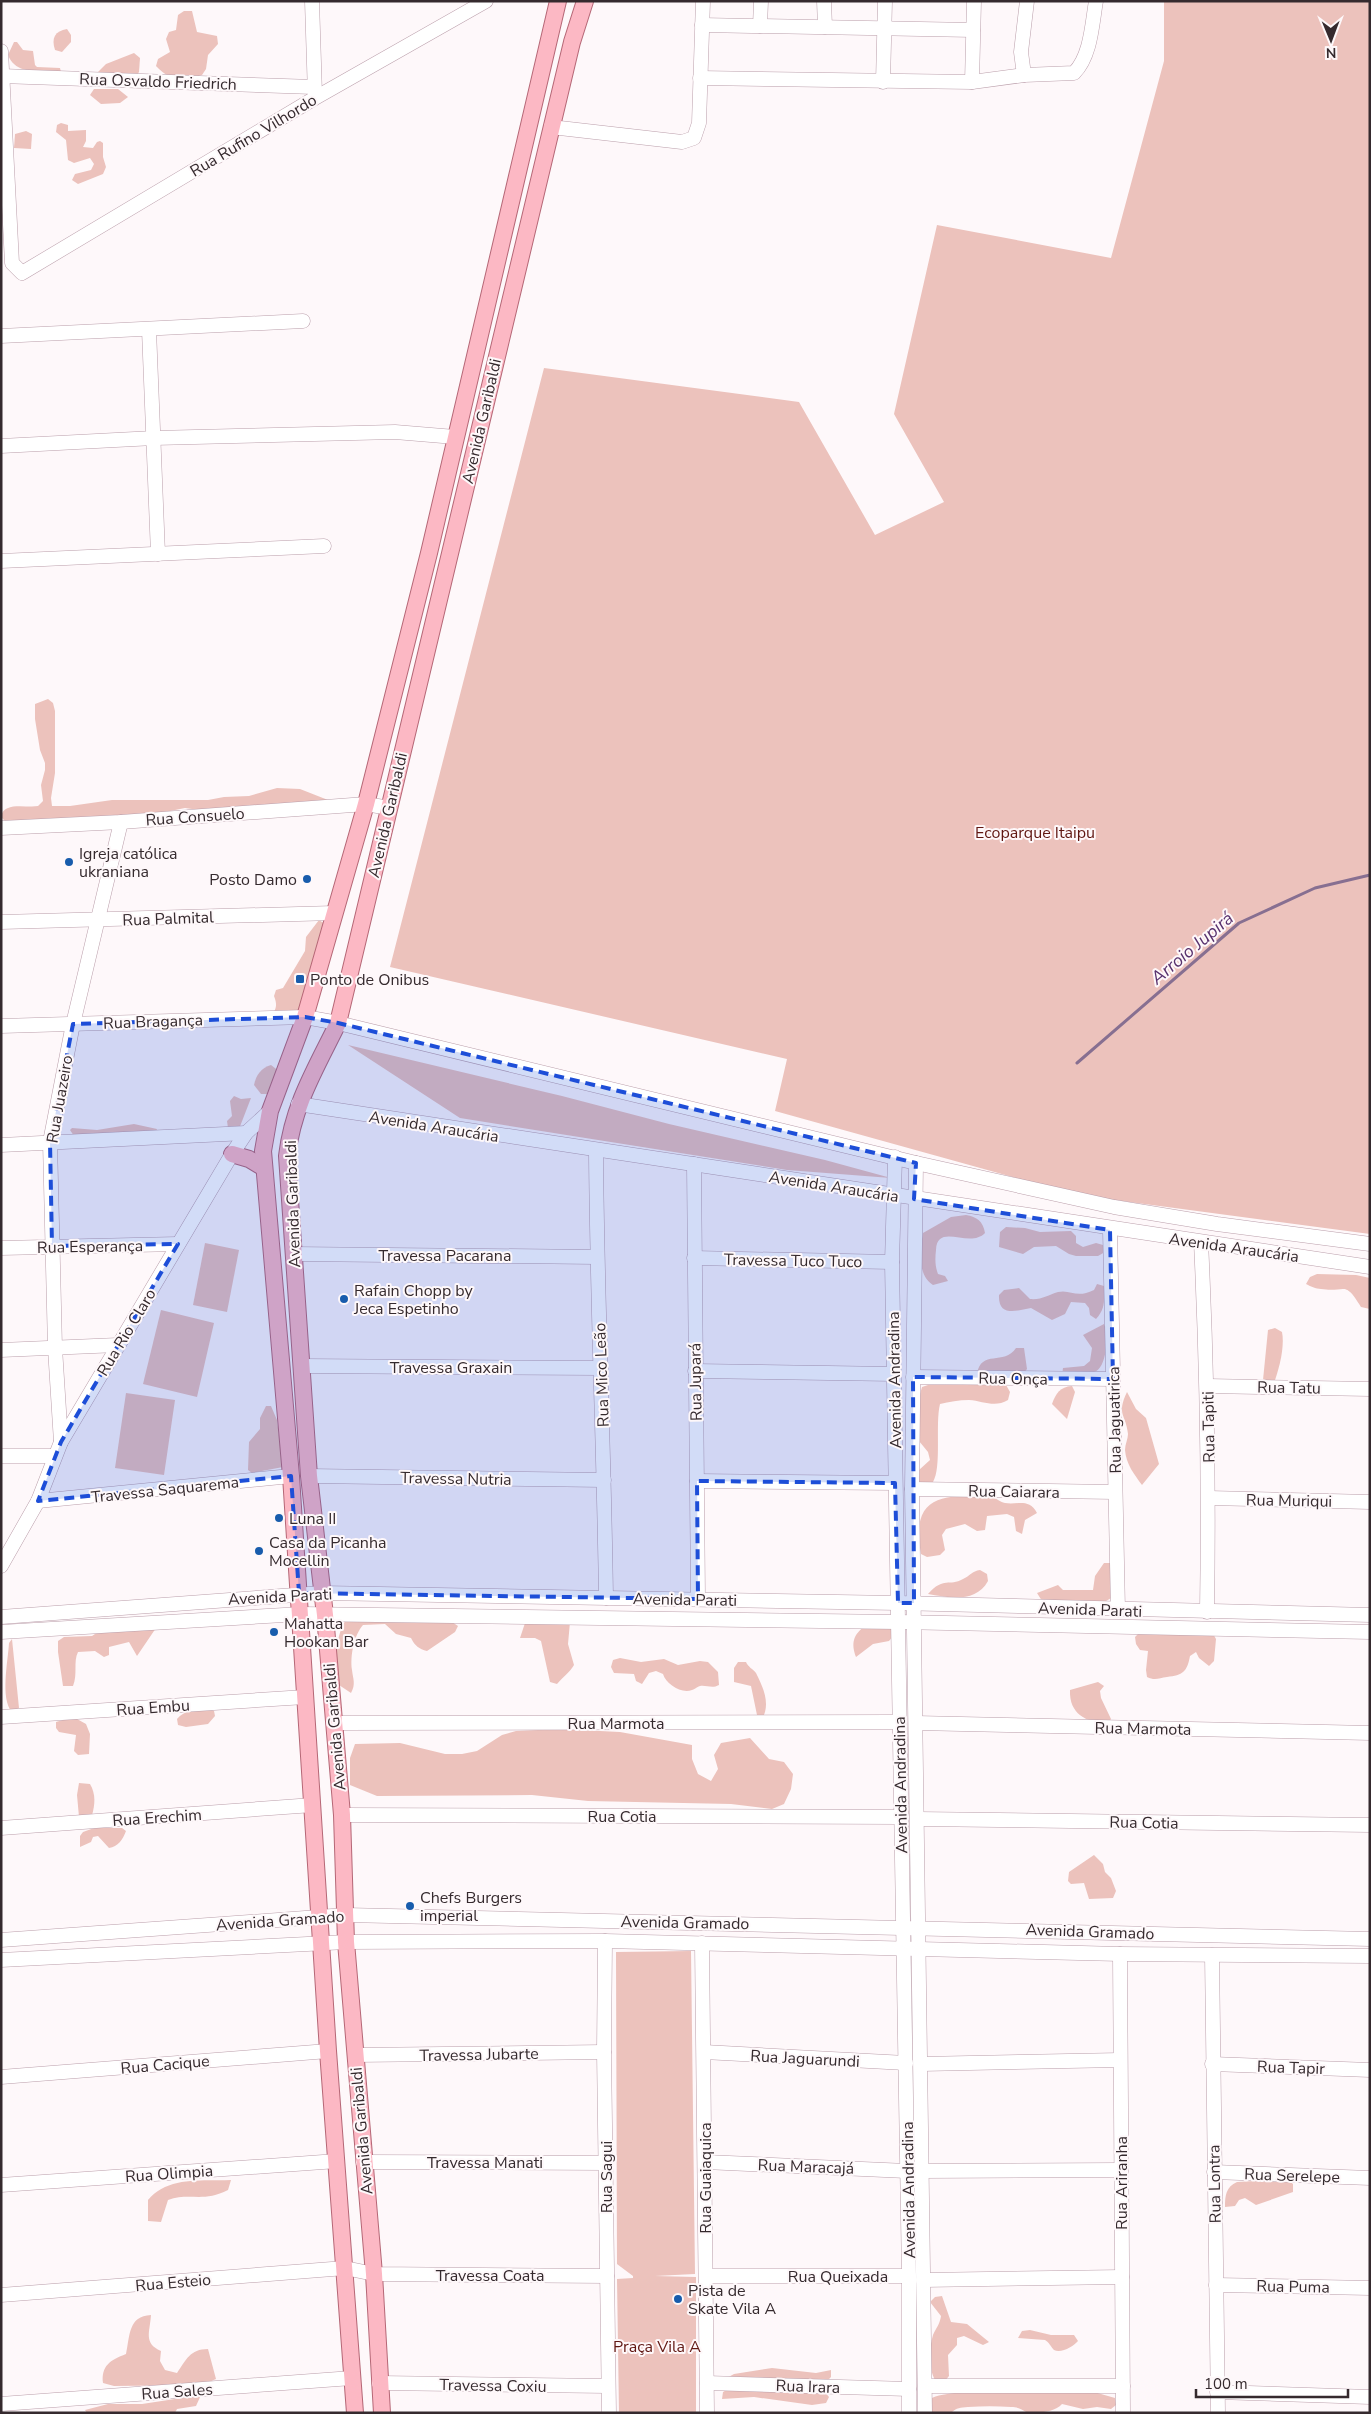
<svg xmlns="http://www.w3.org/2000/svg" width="1371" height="2414" font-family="'Nunito Sans',sans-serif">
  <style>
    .green { fill: #ecc2bc }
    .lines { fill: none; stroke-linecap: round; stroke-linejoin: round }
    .stream { stroke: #876f91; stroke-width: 3 }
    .minor-casing { stroke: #bb9fab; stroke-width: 15 }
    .major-casing { stroke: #b56776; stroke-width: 18 }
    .minor { stroke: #fff; stroke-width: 14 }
    .major { stroke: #fcb8c4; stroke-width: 16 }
    .marked { fill: #1d4ed8; fill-opacity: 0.2; stroke: #1d4ed8; stroke-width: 4; stroke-dasharray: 10 6; stroke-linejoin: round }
    .poi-dot { fill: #185cac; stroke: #fef8fa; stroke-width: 2 }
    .labels { text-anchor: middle; stroke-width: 4; stroke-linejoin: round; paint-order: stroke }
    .street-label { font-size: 16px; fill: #352a2e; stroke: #fef8fa }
    .park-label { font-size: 16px; fill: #601611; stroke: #fef8fa }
    .poi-label { font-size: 16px; fill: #352a2e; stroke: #fef8fa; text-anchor: start }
    .water-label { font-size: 18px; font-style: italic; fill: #59326e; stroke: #fef8fa }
  </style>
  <rect width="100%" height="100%" fill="#fef8fa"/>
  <g class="green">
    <polygon points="1164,1 1370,1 1370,1234 1077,1195 775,1111 787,1059 390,967 544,368 799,402 875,535 944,502 894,414 937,225 1111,258 1164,61"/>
    <path d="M184,11H192L197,32L217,36L218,44L208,55L206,69L202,75C180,81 173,83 156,66L158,59L170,52L166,39L169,32L176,30L178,15Z"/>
    <path d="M67,29L71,35V42L62,52L55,50C51,38 55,31 67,29Z"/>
    <path d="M14,42H17L23,50L33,51L35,65L37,67L60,68L61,72C43,71 16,76 8,55Z"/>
    <polygon points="134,53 140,58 139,72 135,78 96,74 106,64"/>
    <polygon points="94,89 118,89 128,97 120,103 101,104 90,95"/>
    <polygon points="61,123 68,125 68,131 86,130 86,141 83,147 93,148 97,142 100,141 103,143 103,157 106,167 103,174 78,184 72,180 75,174 91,170 94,164 90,158 74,163 68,160 66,140 56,132 57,125"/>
    <polygon points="26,131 32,134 31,149 14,148 15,134"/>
    <path d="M48,699L53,703L55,711V773L51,798L52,806H70L112,800H208L224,797L249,796L277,788L300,789L328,800L317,805L199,810L185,808L160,813L121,816L5,821L1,817C3,801 26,808 38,806L43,801L41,785L45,770V763L40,750L35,719V704Z"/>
    <path d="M319,920L325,924L305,1009L272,1015C277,1008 277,1004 274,996L276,990L283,988L305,951L306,937Z"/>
    <polygon points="348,1045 562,1096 669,1124 825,1160 891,1178 787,1170 460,1118"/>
    <path d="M271,1065L280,1072L269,1094H261L254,1085C256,1075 261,1068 271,1065Z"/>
    <polygon points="234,1096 241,1099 251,1098 239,1129 228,1128 227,1121 232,1116 230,1101"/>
    <polygon points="134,1124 157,1129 155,1134 74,1136 70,1130 72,1128 97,1130"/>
    <path d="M966,1215C977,1217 983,1221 985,1233C970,1249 937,1222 936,1250C935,1259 935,1266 938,1274L945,1276L948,1281L933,1285C917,1275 920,1250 923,1233L951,1217Z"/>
    <polygon points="1006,1227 1025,1228 1040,1232 1071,1231 1076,1236 1076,1243 1083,1247 1096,1243 1103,1245 1105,1252 1098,1256 1076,1256 1069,1254 1056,1246 1034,1247 1023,1254 999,1247 1000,1232"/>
    <polygon points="205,1243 239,1250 227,1312 193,1305"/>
    <path d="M1317,1274L1356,1275L1370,1278V1309L1361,1307C1344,1279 1346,1293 1321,1289C1316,1289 1310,1286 1306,1284L1310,1277Z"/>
    <path d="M1097,1284L1104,1286C1104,1300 1106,1308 1096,1319L1090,1315L1089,1308L1085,1303L1071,1302L1065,1314L1052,1320L1031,1308C1016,1311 998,1317 999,1295L1004,1290L1019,1288L1030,1299C1042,1300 1048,1295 1058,1292C1071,1289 1076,1299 1094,1290Z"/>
    <polygon points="161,1310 214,1323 197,1397 143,1384"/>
    <path d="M1104,1324C1109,1334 1107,1369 1094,1372C1085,1375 1072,1374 1062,1375L1063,1368L1084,1366L1090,1361L1092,1348L1083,1335Z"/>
    <path d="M1275,1328L1282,1332C1285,1347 1279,1369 1274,1383L1269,1384L1263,1380L1268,1330Z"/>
    <path d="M1016,1348H1024L1027,1369L1023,1374H977C981,1349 1004,1366 1016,1348Z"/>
    <path d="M928,1385H1006L1010,1392L1008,1400C995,1408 983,1401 969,1400C959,1400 949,1402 940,1404C935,1424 942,1467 933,1482L926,1484L917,1482L919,1470L930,1460L928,1452L919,1441L920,1394L922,1387Z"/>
    <path d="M1072,1386L1075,1392L1067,1419L1052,1404C1056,1393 1060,1387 1072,1386Z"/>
    <path d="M1127,1392L1136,1409L1146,1418L1159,1464L1142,1485C1134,1474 1126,1464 1125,1450C1125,1444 1128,1439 1128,1434C1126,1414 1116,1415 1127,1392Z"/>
    <polygon points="126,1393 175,1400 164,1475 115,1468"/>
    <polygon points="266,1406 271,1406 277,1420 283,1467 252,1473 248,1470 249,1442 260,1429 260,1418"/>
    <path d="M991,1495C995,1498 1000,1502 1005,1503C1018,1505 1029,1498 1037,1513L1025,1520L1022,1534L1016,1531L1014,1517L1007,1514L987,1516L985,1530L977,1531L965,1524L946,1529L942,1535L945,1550L940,1555L927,1557L921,1554C910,1493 944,1496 991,1495Z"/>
    <polygon points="1104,1563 1111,1563 1113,1597 1106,1601 1044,1604 1037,1593 1058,1585 1063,1590 1093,1590 1095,1576"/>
    <path d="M980,1570L987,1574L988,1581C976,1603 950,1598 928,1594C944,1576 949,1587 963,1579C970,1576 972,1571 980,1570Z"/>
    <path d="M348,1617L452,1622L458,1626L455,1632L427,1651C419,1649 415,1646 411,1638L396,1634L385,1624L363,1625C354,1635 350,1656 352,1670C353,1679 356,1684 351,1693L339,1685C337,1661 333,1637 348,1617Z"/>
    <path d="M570,1622L568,1644L574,1665C570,1672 563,1677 557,1684L550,1682L541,1641L535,1638H520L525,1623Z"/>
    <path d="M865,1626L893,1629V1636L889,1641L873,1644L856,1657C851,1643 853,1635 865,1626Z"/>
    <path d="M156,1628L137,1656L129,1642L109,1647V1655L104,1657L95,1651L78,1652C73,1662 78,1674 73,1686H63L58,1652V1641L64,1637L92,1636L101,1630Z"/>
    <path d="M1141,1631L1212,1632L1216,1639L1214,1661L1209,1666L1199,1658L1196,1652L1190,1656C1187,1672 1183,1675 1167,1677C1159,1678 1155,1681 1147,1677L1146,1670L1148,1651L1140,1650L1136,1644L1135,1637Z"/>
    <path d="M12,1639L19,1708L12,1712C0,1699 8,1661 9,1643Z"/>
    <path d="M620,1658L641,1662L664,1659L678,1665L700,1661L708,1662L718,1672L719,1685C712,1689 707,1685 700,1686C696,1687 696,1689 692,1690C681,1694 666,1684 663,1674L656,1671L649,1673L642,1684L636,1681L634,1674L614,1673L611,1667L613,1660Z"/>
    <path d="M738,1662H746C748,1667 753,1669 756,1673C763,1687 771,1704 762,1719L757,1715L751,1686L734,1682V1668Z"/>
    <path d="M1098,1682L1104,1686L1100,1691L1101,1698L1111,1719L1107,1724C1086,1722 1069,1714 1070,1690Z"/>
    <path d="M208,1708L214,1711L215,1716L208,1724L186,1727L178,1725L177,1719C184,1710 197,1709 208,1708Z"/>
    <polygon points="66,1719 77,1719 86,1724 90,1734 89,1754 78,1755 74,1751 76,1735 59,1732 56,1728 56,1722"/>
    <polygon points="560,1729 620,1732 692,1745 692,1759 698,1774 711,1781 718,1769 714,1755 721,1743 750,1738 769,1759 784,1762 793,1774 791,1789 784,1804 772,1809 731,1804 588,1801 532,1795 377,1796 350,1785 350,1758 355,1744 400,1743 445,1754 462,1754 477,1751 502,1735 516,1731"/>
    <path d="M79,1783L90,1784C96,1794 95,1805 92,1815L79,1817L77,1795Z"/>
    <path d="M94,1828H122L126,1831C123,1839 118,1847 109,1848L98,1836L93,1837L91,1842L80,1847V1836L83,1832Z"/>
    <polygon points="1094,1855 1103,1864 1105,1872 1111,1878 1116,1891 1113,1898 1089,1899 1084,1883 1071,1884 1068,1881 1069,1872"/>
    <polygon points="691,1951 695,2274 655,2276 696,2277 696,2413 619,2413 617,2279 633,2278 633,2276 617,2264 616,1952"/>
    <path d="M1287,2179L1293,2184V2192L1256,2205L1245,2198L1239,2200L1235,2206L1225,2207C1225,2195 1226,2187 1237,2182Z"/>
    <path d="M231,2180L228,2190C203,2203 190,2192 168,2200L161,2222L148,2221V2200C167,2176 203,2181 231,2180Z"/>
    <path d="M942,2296L951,2322L967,2324L989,2342L983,2345L964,2336L957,2338V2345L948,2355L949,2376L944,2382L937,2383C928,2371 929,2349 933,2335C936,2328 940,2324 941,2316L930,2302L935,2297Z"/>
    <path d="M151,2315C150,2332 143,2343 161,2351L160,2361L165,2370L177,2373C186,2360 190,2349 208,2349L216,2379L202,2385L114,2386L103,2383C101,2366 110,2360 126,2354C130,2336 128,2316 151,2315Z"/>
    <path d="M1030,2330L1051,2335H1074L1078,2341C1074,2346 1061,2354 1054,2350C1051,2347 1049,2342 1045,2340L1018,2338L1022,2331Z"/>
    <polygon points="772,2368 816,2373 831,2370 831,2377 826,2382 721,2381 734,2374"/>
    <polygon points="730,2388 824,2391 829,2397 826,2403 812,2405 754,2397 722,2399 723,2392"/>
    <path d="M1094,2392L1115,2398L1116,2405L1111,2409L1097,2407L1083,2409L1062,2404C1055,2412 1037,2414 1026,2412C1021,2409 1018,2407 1011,2407C997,2406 983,2406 968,2407C960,2408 957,2407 951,2413H930V2399C953,2386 1062,2392 1094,2392Z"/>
    <polygon points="201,2395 196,2406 177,2409 175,2413 87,2413 85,2410 108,2404 142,2404"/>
  </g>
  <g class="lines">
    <polyline class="stream" points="1077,1063 1239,923 1315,888 1370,875"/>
    <defs>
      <g id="minor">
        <polyline points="312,1 315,95"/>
        <polyline points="824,1 825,27"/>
        <polyline points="702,25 973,30"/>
        <polyline points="760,26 761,1"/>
        <polyline points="1,51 12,263 22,273 315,98 486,1"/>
        <polyline points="1024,75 1021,52 1027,1"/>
        <polyline points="1,76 314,87"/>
        <path d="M700,78L972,82L1024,75L1074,73C1091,56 1092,24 1096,1"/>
        <polyline points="883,82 885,1"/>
        <polyline points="972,82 974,1"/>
        <polyline points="551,127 682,142 694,138 699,123 703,1"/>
        <polyline points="149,330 158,554"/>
        <polyline points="1,336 303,321"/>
        <polyline points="1,446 154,438 395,432 455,437"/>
        <polyline points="1,561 324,546"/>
        <polyline points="1,828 121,822 366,804 389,808"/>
        <polyline points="1,922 334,913"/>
        <polyline points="1,1026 305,1017 338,1023 916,1163 1114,1207 1217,1224 1370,1244"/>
        <polyline points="298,1104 1370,1267"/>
        <polyline points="1,1145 246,1133"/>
        <path d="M596,1151C597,1300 604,1449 606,1598"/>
        <polyline points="895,1157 892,1262 909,2276 909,2413"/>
        <polyline points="916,1163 912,1489 925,2413"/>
        <polyline points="694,1164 698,1599"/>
        <polyline points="1110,1230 1118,1610"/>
        <path d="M1201,1242C1207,1366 1209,1488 1207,1612"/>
        <polyline points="1,1248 178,1244"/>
        <polyline points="293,1254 597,1257"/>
        <polyline points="694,1258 892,1262"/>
        <polyline points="1,1350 118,1345"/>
        <polyline points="301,1366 601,1368"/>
        <polyline points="695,1371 894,1374"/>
        <polyline points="913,1377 1113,1379"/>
        <polyline points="1208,1386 1370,1389"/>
        <polyline points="61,1442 55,1348 50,1142 73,1024 121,822"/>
        <polyline points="1,1456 55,1456"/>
        <polyline points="309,1476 604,1480"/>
        <polyline points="697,1481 895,1483"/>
        <polyline points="912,1489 1115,1492"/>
        <polyline points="1209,1498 1370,1502"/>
        <polyline points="38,1501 291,1476"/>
        <polyline points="1,1566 38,1501 61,1442 232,1154 246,1133 270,1111"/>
        <polyline points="1,1617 322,1593 898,1603 1370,1615"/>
        <polyline points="1,1632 301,1614 898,1622 1370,1632"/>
        <polyline points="1,1717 305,1697"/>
        <polyline points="333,1723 898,1722"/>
        <polyline points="916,1723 1370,1733"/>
        <polyline points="342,1815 902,1817"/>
        <polyline points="918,1819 1370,1825"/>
        <polyline points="1,1828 313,1805"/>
        <polyline points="1,1940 346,1915 1370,1939"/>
        <polyline points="605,1941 604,2052 609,2413"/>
        <polyline points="702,1943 707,2413"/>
        <polyline points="1120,1954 1123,2413"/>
        <polyline points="1212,1955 1218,2413"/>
        <polyline points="1,1960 346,1942 605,1941 1120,1954 1370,1956"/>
        <polyline points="704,2052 906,2063"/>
        <polyline points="355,2055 604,2052"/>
        <polyline points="921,2064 1120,2060"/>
        <polyline points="1212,2064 1370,2070"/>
        <polyline points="1,2077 328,2051"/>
        <polyline points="363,2162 606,2163"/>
        <polyline points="705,2162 907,2171"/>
        <polyline points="922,2171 1121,2170"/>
        <polyline points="1214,2172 1370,2178"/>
        <polyline points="1,2185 337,2161"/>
        <polyline points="706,2276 909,2276"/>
        <polyline points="923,2280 1122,2277"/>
        <polyline points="1216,2285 1370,2288"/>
        <polyline points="1,2295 345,2268 374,2274 607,2276"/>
        <polyline points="379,2383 608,2386"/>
        <polyline points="707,2383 909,2389"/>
        <polyline points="925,2386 1123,2386"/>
        <polyline points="1217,2392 1370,2397"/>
        <polyline points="1,2404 352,2378"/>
      </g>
      <g id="major">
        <polyline points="232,1154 249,1159 264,1168"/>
        <polyline points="355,2413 328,2051 291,1476 263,1151 270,1111 305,1017 366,804 429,553 558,1"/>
        <path d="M382,2413L374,2274L346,1942L342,1815L325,1615L309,1476L287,1156C293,1105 316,1068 338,1023L572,42L585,1"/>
      </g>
    </defs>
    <use href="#minor" class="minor-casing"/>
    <use href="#major" class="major-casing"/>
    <use href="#minor" class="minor"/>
    <use href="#major" class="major"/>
  </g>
  <path class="marked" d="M305,1017L338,1023L916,1163L914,1199L1110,1230L1113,1379L913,1377L914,1603H898L895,1483L697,1481L698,1599L299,1593L291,1476L38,1501L61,1442L178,1244L52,1246L50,1142L73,1024Z"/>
  <g class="poi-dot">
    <circle cx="69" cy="862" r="5"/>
    <circle cx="307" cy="879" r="5"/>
    <rect x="295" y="974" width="10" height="10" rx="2.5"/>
    <circle cx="344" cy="1299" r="5"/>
    <circle cx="279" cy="1518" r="5"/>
    <circle cx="259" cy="1551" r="5"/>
    <circle cx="274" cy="1632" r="5"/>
    <circle cx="410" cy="1906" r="5"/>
    <circle cx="678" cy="2299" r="5"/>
  </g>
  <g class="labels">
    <g class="street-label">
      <text transform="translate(158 81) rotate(2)" y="6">Rua Osvaldo Friedrich</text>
      <text transform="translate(253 135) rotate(-31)" y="6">Rua Rufino Vilhordo</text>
      <text transform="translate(481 421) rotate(-77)" y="6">Avenida Garibaldi</text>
      <text transform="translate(387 815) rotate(-77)" y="6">Avenida Garibaldi</text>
      <text transform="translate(195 816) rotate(-4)" y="6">Rua Consuelo</text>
      <text transform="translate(168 918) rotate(-2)" y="6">Rua Palmital</text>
      <text transform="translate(153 1021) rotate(-2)" y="6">Rua Bragança</text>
      <text transform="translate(59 1099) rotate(-80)" y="6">Rua Juazeiro</text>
      <text transform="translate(434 1126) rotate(9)" y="6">Avenida Araucária</text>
      <text transform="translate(834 1186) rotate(9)" y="6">Avenida Araucária</text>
      <text transform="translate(292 1204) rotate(-92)" y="6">Avenida Garibaldi</text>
      <text transform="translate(90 1246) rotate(-1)" y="6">Rua Esperança</text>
      <text transform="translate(1234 1247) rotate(8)" y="6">Avenida Araucária</text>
      <text x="445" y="1261">Travessa Pacarana</text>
      <text transform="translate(793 1260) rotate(1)" y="6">Travessa Tuco Tuco</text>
      <text transform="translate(126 1332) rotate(-59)" y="6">Rua Rio Claro</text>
      <text x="451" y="1373">Travessa Graxain</text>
      <text transform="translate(601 1375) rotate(-92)" y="6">Rua Mico Leão</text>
      <text transform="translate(1013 1378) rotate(1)" y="6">Rua Onça</text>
      <text transform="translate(894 1380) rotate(-91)" y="6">Avenida Andradina</text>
      <text transform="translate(695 1382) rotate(-91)" y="6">Rua Jupará</text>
      <text transform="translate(1289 1387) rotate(1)" y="6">Rua Tatu</text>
      <text transform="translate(1114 1420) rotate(-91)" y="6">Rua Jaguatirica</text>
      <text transform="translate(1208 1427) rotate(-91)" y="6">Rua Tapiti</text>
      <text transform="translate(456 1478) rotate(1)" y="6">Travessa Nutria</text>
      <text transform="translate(165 1489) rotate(-6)" y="6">Travessa Saquarema</text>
      <text transform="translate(1014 1491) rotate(1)" y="6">Rua Caiarara</text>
      <text transform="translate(1289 1500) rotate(1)" y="6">Rua Muriqui</text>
      <text transform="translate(280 1596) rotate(-3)" y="6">Avenida Parati</text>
      <text transform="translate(685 1599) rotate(1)" y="6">Avenida Parati</text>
      <text transform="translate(1090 1609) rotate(2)" y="6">Avenida Parati</text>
      <text transform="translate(153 1707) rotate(-4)" y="6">Rua Embu</text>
      <text x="616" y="1729">Rua Marmota</text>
      <text transform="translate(334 1727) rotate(-95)" y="6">Avenida Garibaldi</text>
      <text transform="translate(1143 1728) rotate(1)" y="6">Rua Marmota</text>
      <text transform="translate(900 1785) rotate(-91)" y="6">Avenida Andradina</text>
      <text x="622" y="1822">Rua Cotia</text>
      <text transform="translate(157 1817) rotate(-4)" y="6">Rua Erechim</text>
      <text transform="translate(1144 1822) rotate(1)" y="6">Rua Cotia</text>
      <text transform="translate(280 1920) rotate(-4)" y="6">Avenida Gramado</text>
      <text transform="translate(685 1922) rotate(1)" y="6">Avenida Gramado</text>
      <text transform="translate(1090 1931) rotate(2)" y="6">Avenida Gramado</text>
      <text transform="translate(479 2054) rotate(-1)" y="6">Travessa Jubarte</text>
      <text transform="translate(805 2058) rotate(3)" y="6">Rua Jaguarundi</text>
      <text transform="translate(165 2064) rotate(-5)" y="6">Rua Cacique</text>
      <text transform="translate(1291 2067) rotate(2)" y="6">Rua Tapir</text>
      <text transform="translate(361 2131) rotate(-95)" y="6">Avenida Garibaldi</text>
      <text x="485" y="2168">Travessa Manati</text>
      <text transform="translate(806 2166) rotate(2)" y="6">Rua Maracajá</text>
      <text transform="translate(169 2173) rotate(-4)" y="6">Rua Olimpia</text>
      <text transform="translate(1292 2175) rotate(2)" y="6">Rua Serelepe</text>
      <text transform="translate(606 2177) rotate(-90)" y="6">Rua Sagui</text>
      <text transform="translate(705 2178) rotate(-90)" y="6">Rua Guaiaquica</text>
      <text transform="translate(1121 2183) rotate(-90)" y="6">Rua Ariranha</text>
      <text transform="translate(1214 2184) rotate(-91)" y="6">Rua Lontra</text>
      <text transform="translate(908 2190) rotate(-91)" y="6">Avenida Andradina</text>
      <text x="490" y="2281">Travessa Coata</text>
      <text x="838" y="2282">Rua Queixada</text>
      <text transform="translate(173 2282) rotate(-5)" y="6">Rua Esteio</text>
      <text transform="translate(1293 2286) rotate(1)" y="6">Rua Puma</text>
      <text transform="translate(493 2385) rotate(1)" y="6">Travessa Coxiu</text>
      <text transform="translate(808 2386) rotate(2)" y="6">Rua Irara</text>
      <text transform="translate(177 2391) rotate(-4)" y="6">Rua Sales</text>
    </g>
    <g class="park-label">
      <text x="1035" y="838">Ecoparque Itaipu</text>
      <text x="657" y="2352">Praça Vila A</text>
    </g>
    <g class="poi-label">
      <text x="79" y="859">Igreja católica<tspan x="79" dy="18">ukraniana</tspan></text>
      <text x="297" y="885" text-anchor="end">Posto Damo</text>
      <text x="310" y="985">Ponto de Onibus</text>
      <text x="354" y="1296">Rafain Chopp by<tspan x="354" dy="18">Jeca Espetinho</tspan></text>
      <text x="289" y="1524">Luna II</text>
      <text x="269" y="1548">Casa da Picanha<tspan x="269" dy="18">Mocellin</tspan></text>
      <text x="284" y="1629">Mahatta<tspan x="284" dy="18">Hookan Bar</tspan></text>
      <text x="420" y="1903">Chefs Burgers<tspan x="420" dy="18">imperial</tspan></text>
      <text x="688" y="2296">Pista de<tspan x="688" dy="18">Skate Vila A</tspan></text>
    </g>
    <g class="water-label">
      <text transform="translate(1192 948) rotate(-40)" y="6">Arroio Jupirá</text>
    </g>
  </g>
  <rect width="1371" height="2414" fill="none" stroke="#352a2e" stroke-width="5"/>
  <g transform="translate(1331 40) rotate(179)" stroke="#fef8fa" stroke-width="4" paint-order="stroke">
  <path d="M0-4L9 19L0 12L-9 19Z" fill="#352a2e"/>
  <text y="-8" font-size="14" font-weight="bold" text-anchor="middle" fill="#352a2e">N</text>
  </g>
  <path d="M1196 2389v8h152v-8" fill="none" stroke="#352a2e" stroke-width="2.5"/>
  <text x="1204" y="2389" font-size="15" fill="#352a2e" stroke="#fef8fa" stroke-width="4" paint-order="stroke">100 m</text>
</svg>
